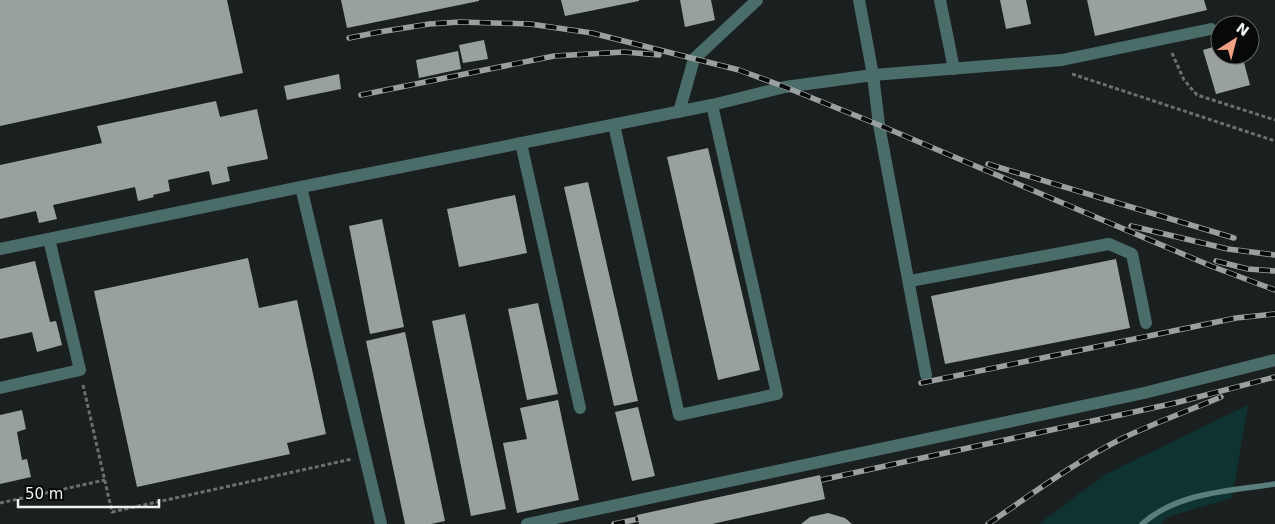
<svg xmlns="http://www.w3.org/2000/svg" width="1275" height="524" font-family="'DejaVu Sans',sans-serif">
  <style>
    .green { fill: #0e3330 }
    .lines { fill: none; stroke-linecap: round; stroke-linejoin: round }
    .stream { stroke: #597e7b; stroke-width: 5.5 }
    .building { fill: #99a1a0 }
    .path { stroke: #6a7070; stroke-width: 3; stroke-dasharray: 4 2.5; stroke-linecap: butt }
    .minor { stroke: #4b6d6a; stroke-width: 12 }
    .rail-casing { stroke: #9aa09f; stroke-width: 5.5 }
    .rail { stroke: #070909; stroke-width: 4; stroke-dasharray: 11; stroke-linecap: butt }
  </style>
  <rect width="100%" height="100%" fill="#1a2020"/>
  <polygon class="green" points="1248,405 1232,498 1167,517 1161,524 1039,524 1106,474"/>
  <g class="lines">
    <path class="stream" d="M1142,524C1178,492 1229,491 1275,484"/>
  </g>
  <g class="building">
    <polygon points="0,0 227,0 243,73 0,126"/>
    <polygon points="341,0 479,0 479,1 347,28"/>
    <polygon points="561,0 639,0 639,1 565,16"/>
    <polygon points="680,0 711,0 715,20 685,27"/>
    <polygon points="1000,0 1026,0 1031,24 1006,29"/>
    <polygon points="1087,0 1204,0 1207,10 1095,36"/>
    <polygon points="484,40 488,59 463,63 459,45"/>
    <polygon points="1220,45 1220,55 1242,55 1250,85 1216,94 1203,50"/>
    <polygon points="458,51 461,69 419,78 416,60"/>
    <polygon points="339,74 341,89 287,100 284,86"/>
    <polygon points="216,101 220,117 257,109 268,159 227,167 230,181 212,185 209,171 168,180 170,191 153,195 154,197 138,201 135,187 53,205 57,219 39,223 36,211 0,219 0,165 102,143 97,126"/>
    <polygon points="708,148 760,370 718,380 667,157"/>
    <polygon points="588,182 638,401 614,406 564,187"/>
    <polygon points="515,195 527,253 459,267 447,209"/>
    <polygon points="382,219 404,327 370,334 349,226"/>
    <polygon points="248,258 259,308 297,300 326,434 287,443 290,454 137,487 94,291"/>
    <polygon points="1116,259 1130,328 945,364 931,296"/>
    <polygon points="35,261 50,322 56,321 62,345 37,352 32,332 0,339 0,269"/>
    <polygon points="538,303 558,394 527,400 508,309"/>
    <polygon points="465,314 506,509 471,516 432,321"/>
    <polygon points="405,332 445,521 431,524 405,524 366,341"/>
    <polygon points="558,400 579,500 517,513 503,443 527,439 520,408"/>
    <polygon points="638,407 655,476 632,481 615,412"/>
    <polygon points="22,410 26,429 17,432 22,460 27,459 31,477 0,484 0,415"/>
    <polygon points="820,475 825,499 712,524 639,524 637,515"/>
    <polygon points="828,513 845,518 852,524 801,524 810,517"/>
  </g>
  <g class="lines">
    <g class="path">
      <polyline points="1172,53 1184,80 1197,95 1275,120"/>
      <polyline points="1072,74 1275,141"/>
      <polyline points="83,385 112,512 352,459"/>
      <polyline points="0,503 105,480"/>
    </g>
    <g class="minor">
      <polyline points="859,0 873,75 879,125 926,375"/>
      <polyline points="940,0 954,69"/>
      <polyline points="679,112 694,59 757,0"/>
      <polyline points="614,125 679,415 777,394 712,105"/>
      <polyline points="521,143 580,408"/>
      <polyline points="0,249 301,187"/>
      <polyline points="910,281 1109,244 1132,254 1146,323"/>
      <polyline points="0,388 80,370 49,239"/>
      <polyline points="381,524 301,187 712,105 785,87 873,75 1062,60 1211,29"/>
      <polyline points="527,524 1144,393 1275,360"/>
    </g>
    <defs>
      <g id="rail">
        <polyline points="349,38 379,32 429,24 460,22 530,24 592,33 739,70 785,87 879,125 1211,266 1275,290"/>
        <polyline points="361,95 554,56 624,52 659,55"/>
        <polyline points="988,164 1234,238"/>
        <polyline points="1131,226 1228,249 1275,255"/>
        <polyline points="1216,261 1248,269 1275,271"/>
        <polyline points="921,383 1236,318 1275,314"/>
        <polyline points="821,480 1175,403 1275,377"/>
        <polyline points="614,524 638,519"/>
        <path d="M988,524C1032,494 1075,462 1123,438C1154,423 1188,411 1221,397"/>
      </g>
    </defs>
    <use href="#rail" class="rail-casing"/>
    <use href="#rail" class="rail"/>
  </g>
  <g transform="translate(1235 40) rotate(36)"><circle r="24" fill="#070909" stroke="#636666"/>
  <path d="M0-4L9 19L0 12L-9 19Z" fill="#f39f84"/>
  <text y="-8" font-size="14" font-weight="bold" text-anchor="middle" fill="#edf2f1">N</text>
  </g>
  <path d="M18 499v8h141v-8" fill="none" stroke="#edf2f1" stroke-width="2.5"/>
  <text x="25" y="499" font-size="15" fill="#edf2f1" stroke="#070909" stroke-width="4" paint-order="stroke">50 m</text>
</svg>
